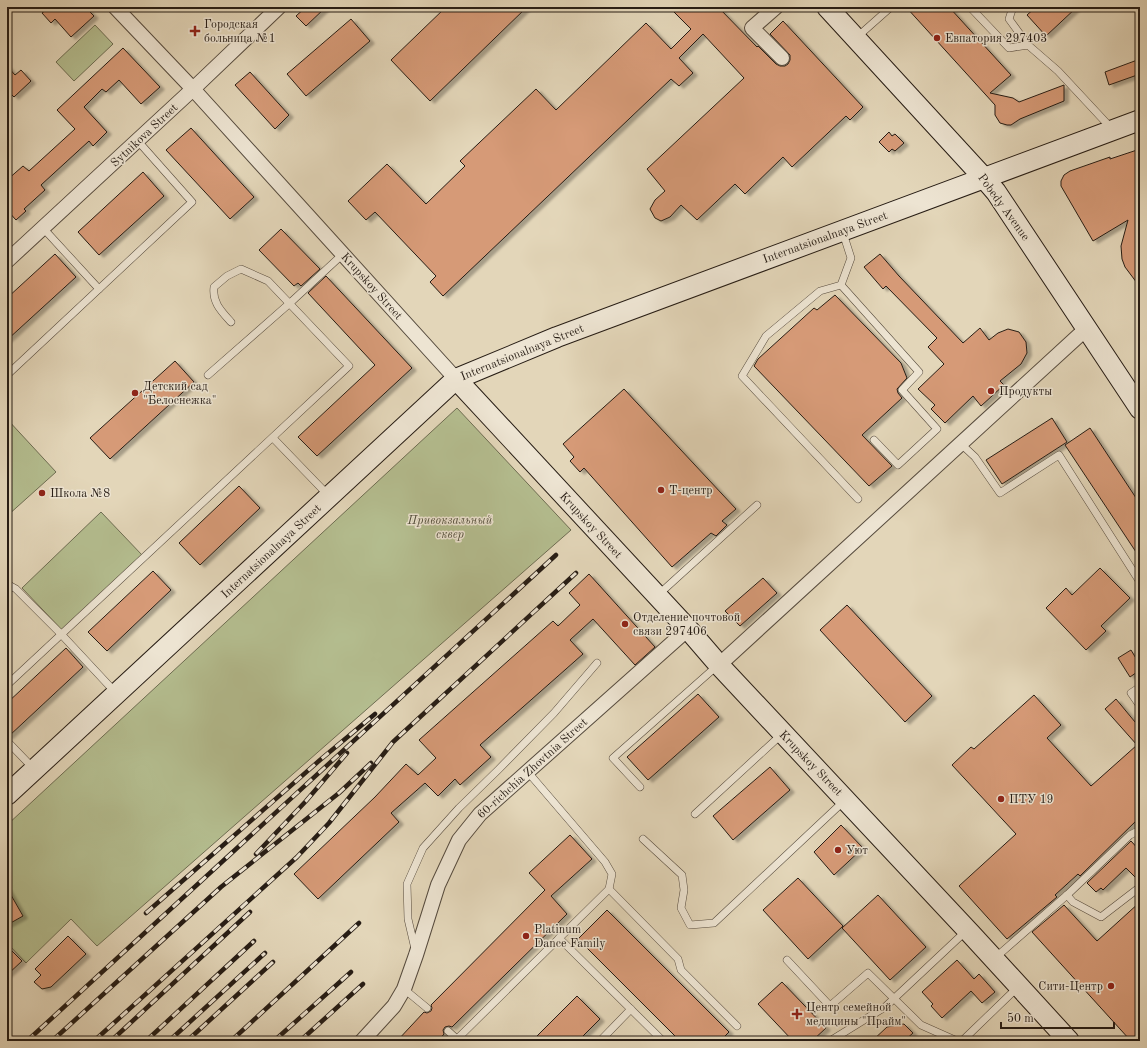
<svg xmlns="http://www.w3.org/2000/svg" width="1147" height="1048" font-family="'Old Standard TT',serif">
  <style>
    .green { fill: #b4bd8f; stroke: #6e6d52 }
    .building { fill: #d69a77; stroke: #271d15; filter: url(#shadow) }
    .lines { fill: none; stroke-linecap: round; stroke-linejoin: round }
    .lane-casing { stroke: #564b3e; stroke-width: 8 }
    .street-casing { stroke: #564b3e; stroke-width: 16 }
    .secondary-casing { stroke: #271d15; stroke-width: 22 }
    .lane { stroke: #ede4d2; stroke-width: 7 }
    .street { stroke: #ede4d2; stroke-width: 14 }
    .secondary { stroke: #ede4d2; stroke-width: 20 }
    .rail-casing { stroke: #271d15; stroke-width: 4.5 }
    .rail { stroke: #ede4d2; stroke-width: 3; stroke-dasharray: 9; stroke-linecap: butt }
    .poi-dot { fill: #8f2418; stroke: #ede4d2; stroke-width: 1.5 }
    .labels { text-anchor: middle; stroke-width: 3; stroke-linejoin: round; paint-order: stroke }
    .poi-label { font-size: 12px; fill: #271d15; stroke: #ede4d2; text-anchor: start }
    .street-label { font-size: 12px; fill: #271d15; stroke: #ede4d2 }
    .park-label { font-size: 12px; font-style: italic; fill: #514d3a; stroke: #ede4d2 }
  </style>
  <defs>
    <filter id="shadow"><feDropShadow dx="4.5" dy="2.5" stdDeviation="1" flood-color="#0004"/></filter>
  </defs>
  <rect width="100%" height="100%" fill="#e3d6b9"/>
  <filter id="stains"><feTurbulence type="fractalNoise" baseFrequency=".005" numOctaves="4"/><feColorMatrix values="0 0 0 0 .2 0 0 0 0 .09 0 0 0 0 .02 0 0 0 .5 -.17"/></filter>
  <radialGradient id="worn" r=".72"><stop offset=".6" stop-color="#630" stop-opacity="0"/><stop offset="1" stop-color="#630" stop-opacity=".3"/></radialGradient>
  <g class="green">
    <polygon points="95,25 113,44 74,81 56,62"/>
    <polygon points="457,408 571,530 97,946 71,919 26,963 7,943 7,825"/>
    <polygon points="7,419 56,472 7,516"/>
    <polygon points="101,512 142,555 62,630 22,588"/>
  </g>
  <g class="building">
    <polygon points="44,7 85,7 94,16 71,37 55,19 51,23 42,13 46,10"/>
    <polygon points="306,7 326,7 306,26 296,16"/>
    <polygon points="446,7 527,7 430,101 391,60"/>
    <polygon points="669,7 718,7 757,47 758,46 776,64 780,66 785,66 788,64 790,60 790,55 770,34 783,21 863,107 850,120 846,116 792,167 783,157 745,194 735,184 697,220 681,205 670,217 661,221 655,218 650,209 655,200 665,191 647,169 744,78 703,34 679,58 693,73 679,86 671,79 443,296 430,282 436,276 375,212 366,220 348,201 387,164 426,204 465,166 460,161 536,89 556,110 646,23 671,49 691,29"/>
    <polygon points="906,7 949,7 1011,75 990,93 1013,98 1019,102 1064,85 1064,101 1020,119 1011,125 1007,125 1000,123 995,115 995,105"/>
    <polygon points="1036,7 1077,7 1046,36 1027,15"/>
    <polygon points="351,19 370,41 306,96 287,74"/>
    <polygon points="123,48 160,87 141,104 119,80 106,92 102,89 84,107 107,132 93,146 89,141 41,185 45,190 24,209 26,211 16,220 7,210 7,180 23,166 29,171 75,129 57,110"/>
    <polygon points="1140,59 1140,74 1109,85 1105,72"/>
    <polygon points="7,66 15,75 21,70 31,81 14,97 7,90"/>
    <polygon points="250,72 289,115 275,129 235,85"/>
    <polygon points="191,128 254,197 230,219 166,150"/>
    <polygon points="889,132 892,136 895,134 904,143 895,151 892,149 889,152 879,142"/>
    <polygon points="1140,149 1140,287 1125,267 1122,259 1121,246 1128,220 1093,241 1061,186 1061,181 1064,175 1070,171 1110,157 1110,159"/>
    <polygon points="143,172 164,196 99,255 78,232"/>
    <polygon points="281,229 320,269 301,286 298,283 294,286 259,250"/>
    <polygon points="55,254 76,277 7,340 7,298"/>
    <polygon points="880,254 899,276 963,343 980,328 989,340 998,333 1008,329 1019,332 1026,342 1027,353 1021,364 1000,381 1004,385 981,406 973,396 945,423 931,409 935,405 918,389 944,364 928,347 937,338 886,286 883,289 864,267"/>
    <polygon points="326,276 412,368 317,456 298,437 375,365 308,293"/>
    <polygon points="835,295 901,363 907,378 897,389 898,393 902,398 862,435 892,466 869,486 754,366 758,359 814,308 817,310"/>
    <polygon points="175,361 194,382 110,459 90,438"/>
    <polygon points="624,389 736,509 722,521 727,525 716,536 711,533 672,567 584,468 580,472 570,461 574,457 563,444"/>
    <polygon points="1052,418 1067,442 1002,484 986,460"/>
    <polygon points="1090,428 1140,504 1140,558 1065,445"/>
    <polygon points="239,486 260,508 200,565 179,543"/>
    <polygon points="1100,568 1130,598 1101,626 1106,631 1086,650 1046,608 1066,588 1072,595"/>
    <polygon points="153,571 171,590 107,651 88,632"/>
    <polygon points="589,574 655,647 635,665 593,619 570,640 583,654 480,745 491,757 460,785 455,779 438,796 425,783 391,813 399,822 318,899 294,874 375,797 406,764 418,775 436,758 419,740 553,621 558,626 580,605 569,593"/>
    <polygon points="763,578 777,593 740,626 725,611"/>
    <polygon points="847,605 932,696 905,722 820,630"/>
    <polygon points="66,648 83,667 9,736 7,736 7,703"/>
    <polygon points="1131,650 1140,665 1140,670 1130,677 1118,658"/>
    <polygon points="698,694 719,717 648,780 627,757"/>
    <polygon points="1034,695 1061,725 1047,738 1091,786 1137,745 1105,709 1116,699 1140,728 1140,817 1080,876 1078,874 1055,895 1057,897 1007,939 959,886 1016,834 952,765 971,747 974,749"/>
    <polygon points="770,767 790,790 733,840 713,816"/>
    <polygon points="841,825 863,848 834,875 814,852"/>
    <polygon points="570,835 592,859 551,896 567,914 452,1027 449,1026 445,1027 443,1030 444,1034 438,1041 397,1041 424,1012 427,1013 431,1011 432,1008 431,1005 545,890 529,873"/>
    <polygon points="1131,841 1140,851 1140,882 1126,868 1103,890 1101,888 1096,892 1087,883"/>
    <polygon points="798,878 843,926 808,959 763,910"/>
    <polygon points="7,888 23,916 7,925"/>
    <polygon points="878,895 926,947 890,980 842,928"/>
    <polygon points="1140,902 1140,1032 1130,1040 1032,932 1064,905 1097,941"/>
    <polygon points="607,910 729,1032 720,1041 680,1041 578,939"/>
    <polygon points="68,936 86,954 51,987 42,989 34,982 41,975 35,969"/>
    <polygon points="7,946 22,961 7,975"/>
    <polygon points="957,960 974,979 979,974 995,992 982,1003 971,991 942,1018 931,1006 933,1004 922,992"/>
    <polygon points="782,982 826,1028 812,1041 793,1041 758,1004"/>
    <polygon points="577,996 600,1019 578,1041 532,1041"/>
    <polygon points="904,1024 913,1033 904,1041 872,1041 887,1027"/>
  </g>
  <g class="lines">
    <defs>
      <g id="lane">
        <polyline points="970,7 1009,48 1028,45 1058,71 1112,129"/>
        <polyline points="1013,7 1009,19 1028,45"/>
        <polyline points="856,38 891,7"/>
        <polyline points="43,228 99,289"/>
        <polyline points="843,233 851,258 841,285 919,372 902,390 937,429 898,465 874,440"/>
        <polyline points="841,285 820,291 766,336 742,376 858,499"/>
        <polyline points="7,375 192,202 137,140"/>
        <polyline points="208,375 290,303 343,254"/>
        <polyline points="273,438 328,495"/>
        <polyline points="961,444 975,457 1000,493 1059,455 1140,582"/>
        <polyline points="7,584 16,589 61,634 115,692"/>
        <polyline points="658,595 757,505"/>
        <path d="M7,685L349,366L268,281L241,269L227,276L214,287C212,302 221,311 231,322"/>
        <polyline points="1140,687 1131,693 1140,706"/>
        <polyline points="7,741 33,768"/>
        <polyline points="640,787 613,758 718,665"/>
        <polyline points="695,814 782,734"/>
        <polyline points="643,839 682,875 684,890 681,908 690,925 714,923 844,801"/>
        <polyline points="609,889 678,959 681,970 737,1026"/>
        <polyline points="1067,895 1073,902 1101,917 1140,887"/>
        <polyline points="559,938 663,1041"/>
        <polyline points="415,949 408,919 407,884 423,848 459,808 498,770 554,713 597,663"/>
        <polyline points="995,958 1067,895 1130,835 1140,830"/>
        <polyline points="787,960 830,1006 868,973 921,1025 957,1041"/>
        <polyline points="404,989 427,1008"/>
        <polyline points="448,1031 457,1039"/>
        <polyline points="455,1041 609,889 612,874 605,862 527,771"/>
        <polyline points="600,1041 631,1009"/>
        <polyline points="830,1041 885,1007 966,931"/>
        <polyline points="962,1041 1018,987"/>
      </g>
      <g id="street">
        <polyline points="115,7 193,89 456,379"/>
        <polyline points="776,7 752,28 782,58"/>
        <polyline points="7,261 193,89 279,7"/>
        <polyline points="719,665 1087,328"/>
        <polyline points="362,1041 394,1006 404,989 416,955 438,885 459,840 480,814 688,629"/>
      </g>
      <g id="secondary">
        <polyline points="827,7 984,178 996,192 1140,409"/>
        <polyline points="456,379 688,629 719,665 971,934 1069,1041"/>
        <polyline points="7,795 456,379 557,337 1140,120"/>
      </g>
    </defs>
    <use href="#lane" class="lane-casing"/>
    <use href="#street" class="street-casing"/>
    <use href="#secondary" class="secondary-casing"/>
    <use href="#lane" class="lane"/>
    <use href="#street" class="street"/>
    <use href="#secondary" class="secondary"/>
    <defs>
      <g id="rail">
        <polyline points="256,854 306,801 347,753"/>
        <polyline points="146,913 320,760 375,714"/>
        <polyline points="27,1041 556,555"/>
        <polyline points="52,1041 221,887 339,793 371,763"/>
        <polyline points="94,1041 297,857 329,823 393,742 576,573"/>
        <polyline points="111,1041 250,912"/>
        <polyline points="146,1041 254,941"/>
        <polyline points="169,1041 265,953"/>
        <polyline points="187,1041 273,962"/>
        <polyline points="231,1041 359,923"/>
        <polyline points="274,1041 351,972"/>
        <polyline points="300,1041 363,984"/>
      </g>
    </defs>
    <use href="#rail" class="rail-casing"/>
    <use href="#rail" class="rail"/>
  </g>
  <g class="poi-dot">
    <path d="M193 25h4v4h4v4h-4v4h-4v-4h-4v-4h4z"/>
    <circle cx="937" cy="38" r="4"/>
    <circle cx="991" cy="391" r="4"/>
    <circle cx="135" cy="393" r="4"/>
    <circle cx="661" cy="490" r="4"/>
    <circle cx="42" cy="493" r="4"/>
    <circle cx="625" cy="624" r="4"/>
    <circle cx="1001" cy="799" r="4"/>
    <circle cx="838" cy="850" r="4"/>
    <circle cx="526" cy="936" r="4"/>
    <circle cx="1111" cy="986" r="4"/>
    <path d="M795 1008h4v4h4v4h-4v4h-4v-4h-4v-4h4z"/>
  </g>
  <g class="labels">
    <g class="poi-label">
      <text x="204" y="28">Городская<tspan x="204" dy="14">больница №1</tspan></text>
      <text x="945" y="42">Евпатория 297403</text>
      <text x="143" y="390">Детский сад<tspan x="143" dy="14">"Белоснежка"</tspan></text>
      <text x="999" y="395">Продукты</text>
      <text x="669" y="494">Т-центр</text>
      <text x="50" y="497">Школа №8</text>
      <text x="633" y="621">Отделение почтовой<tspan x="633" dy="14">связи 297406</tspan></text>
      <text x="1009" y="803">ПТУ 19</text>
      <text x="846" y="854">Уют</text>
      <text x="534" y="933">Platinum<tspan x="534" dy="14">Dance Family</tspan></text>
      <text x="1103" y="990" text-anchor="end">Сити-Центр</text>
      <text x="806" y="1011">Центр семейной<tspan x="806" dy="14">медицины "Прайм"</tspan></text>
    </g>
    <g class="street-label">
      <text transform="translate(144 135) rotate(-43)" y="4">Sytnikova Street</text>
      <text transform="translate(1004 207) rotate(54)" y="4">Pobedy Avenue</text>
      <text transform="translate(825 237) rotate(-20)" y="4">Internatsionalnaya Street</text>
      <text transform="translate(372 286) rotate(48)" y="4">Krupskoy Street</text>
      <text transform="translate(522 352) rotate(-22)" y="4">Internatsionalnaya Street</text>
      <text transform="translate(591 525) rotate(47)" y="4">Krupskoy Street</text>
      <text transform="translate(271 551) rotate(-43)" y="4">Internatsionalnaya Street</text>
      <text transform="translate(811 763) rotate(46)" y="4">Krupskoy Street</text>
      <text transform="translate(532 768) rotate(-42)" y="4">60-richchia Zhovtnia Street</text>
    </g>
    <g class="park-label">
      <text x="450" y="524">Привокзальный<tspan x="450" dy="14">сквер</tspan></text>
    </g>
  </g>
  <rect width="1147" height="1048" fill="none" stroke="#e3d6b9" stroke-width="24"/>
  <rect x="8" y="8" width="1131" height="1032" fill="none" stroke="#271d15" stroke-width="2"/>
  <rect x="12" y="12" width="1123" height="1024" fill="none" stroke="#271d15"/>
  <path d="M1001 1022v6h113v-6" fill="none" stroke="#271d15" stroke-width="2"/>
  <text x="1007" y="1022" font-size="12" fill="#271d15" stroke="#ede4d2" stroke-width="3" paint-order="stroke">50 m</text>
  <rect width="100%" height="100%" filter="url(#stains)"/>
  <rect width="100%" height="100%" fill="url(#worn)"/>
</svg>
